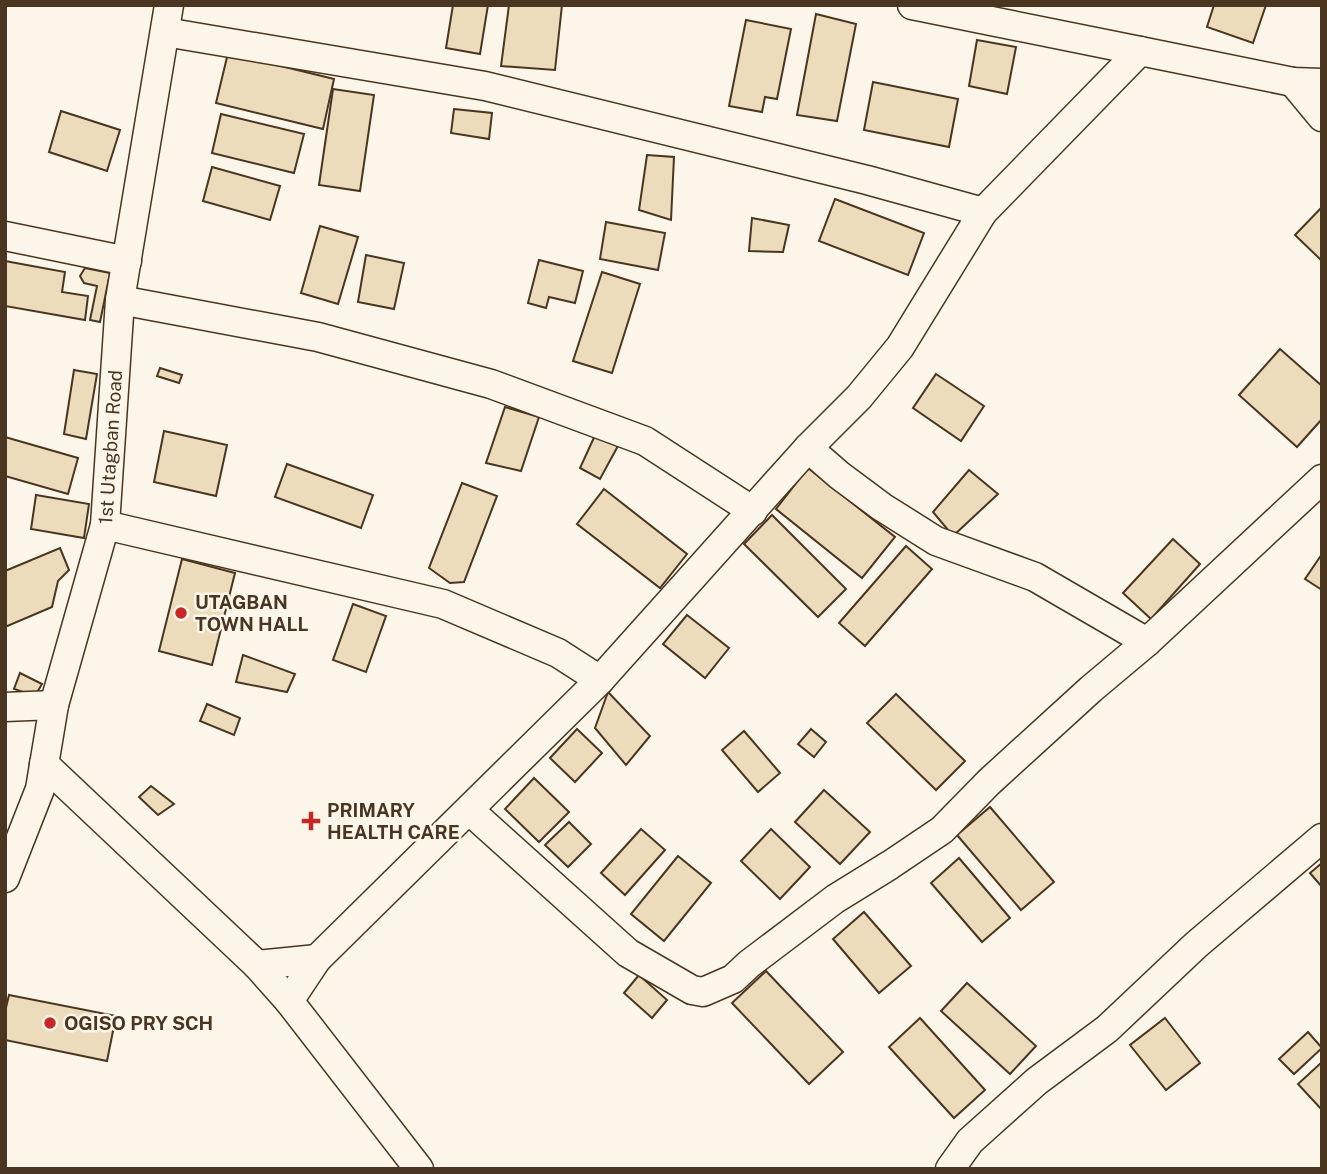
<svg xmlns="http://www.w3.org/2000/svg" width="1327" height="1174" font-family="'Public Sans',sans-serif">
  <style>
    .building { fill: #ecdcbc; stroke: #4a3520; stroke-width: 2 }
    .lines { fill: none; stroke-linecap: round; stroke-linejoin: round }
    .minor-casing { stroke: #4a3520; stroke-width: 31 }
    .minor { stroke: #fbf6e9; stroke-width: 28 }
    .poi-dot { fill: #c62828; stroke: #fbf6e9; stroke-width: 2.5 }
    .labels { text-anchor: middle; stroke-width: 5; stroke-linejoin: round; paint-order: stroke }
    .street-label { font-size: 19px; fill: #4a3520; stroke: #fbf6e9 }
    .poi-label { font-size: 19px; font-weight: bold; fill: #4a3520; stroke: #fbf6e9; text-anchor: start }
  </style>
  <rect width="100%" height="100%" fill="#fbf6e9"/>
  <g class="building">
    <polygon points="453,5 488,5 480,54 446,48"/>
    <polygon points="509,5 562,5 555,70 501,66"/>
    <polygon points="1214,5 1266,5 1253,43 1207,27"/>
    <polygon points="816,14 856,24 837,121 797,115"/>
    <polygon points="746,20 791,29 777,99 765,97 762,112 729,106"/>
    <polygon points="977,40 1016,47 1007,94 969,86"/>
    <polygon points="228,53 334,79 323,129 216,103"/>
    <polygon points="873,82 958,99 949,147 864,130"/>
    <polygon points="333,89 374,95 360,191 319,185"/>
    <polygon points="454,109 492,113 489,139 451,133"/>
    <polygon points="61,111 120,130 107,171 49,152"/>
    <polygon points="221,114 304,134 294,173 212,153"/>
    <polygon points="647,155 674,157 671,220 639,210"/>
    <polygon points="212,167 280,186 270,220 203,201"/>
    <polygon points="835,199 924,233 908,275 819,241"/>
    <polygon points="1322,207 1322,261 1295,235"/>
    <polygon points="752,218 789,225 783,252 749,251"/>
    <polygon points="606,222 665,233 658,270 600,259"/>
    <polygon points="320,226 358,237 338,304 301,293"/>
    <polygon points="366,255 404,263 394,309 358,302"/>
    <polygon points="539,260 583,271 575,303 549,297 546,308 528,303"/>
    <polygon points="5,261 65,272 62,292 88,296 85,320 5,306"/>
    <polygon points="85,268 110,273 100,322 90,320 97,286 84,283 80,276"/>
    <polygon points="602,272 640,284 612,373 573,361"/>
    <polygon points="1280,349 1322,386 1322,419 1297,447 1239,395"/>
    <polygon points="160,368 182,375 179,383 157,376"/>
    <polygon points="74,370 97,374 86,439 64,434"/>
    <polygon points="936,374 984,406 961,441 913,408"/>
    <polygon points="505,407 539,417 521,471 486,463"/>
    <polygon points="164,431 227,445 216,496 154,482"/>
    <polygon points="597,431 619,444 600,479 580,468"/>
    <polygon points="5,437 78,458 68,494 5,476"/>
    <polygon points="287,464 373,495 361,528 275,497"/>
    <polygon points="808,468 895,537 862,578 776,509"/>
    <polygon points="969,470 998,494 953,536 933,512"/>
    <polygon points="462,483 497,496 464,582 450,583 429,568"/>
    <polygon points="604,489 687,554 660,588 577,524"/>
    <polygon points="36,495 89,504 84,538 31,529"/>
    <polygon points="772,515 846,589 818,617 744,544"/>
    <polygon points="1173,539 1200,564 1151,619 1123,593"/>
    <polygon points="906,546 932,569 865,646 839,623"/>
    <polygon points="60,548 69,570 58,581 52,607 5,627 5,571"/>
    <polygon points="1322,554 1322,590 1305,579"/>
    <polygon points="182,559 235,573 212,665 159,651"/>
    <polygon points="353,604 386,616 366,672 333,660"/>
    <polygon points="687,615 729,648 705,678 663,644"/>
    <polygon points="243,655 295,674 287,692 236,682"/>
    <polygon points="20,673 42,684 35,696 14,689"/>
    <polygon points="608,692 650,736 626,765 595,728"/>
    <polygon points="896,694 965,761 936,790 867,723"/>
    <polygon points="207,704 240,718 234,735 200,721"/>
    <polygon points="577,729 602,753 575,782 550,758"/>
    <polygon points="811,729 826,742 814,757 798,744"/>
    <polygon points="744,731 780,773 758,792 722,750"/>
    <polygon points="534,778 569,812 539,842 505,809"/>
    <polygon points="151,786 174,804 158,815 139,797"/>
    <polygon points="824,790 870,832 840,864 795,822"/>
    <polygon points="990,807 1054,882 1021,910 957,835"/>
    <polygon points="569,822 591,844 568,867 545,845"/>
    <polygon points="641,829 665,850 625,895 601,873"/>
    <polygon points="771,829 810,867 780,899 741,861"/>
    <polygon points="678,856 711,883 664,941 631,914"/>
    <polygon points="959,858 1010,918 982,942 931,883"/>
    <polygon points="1322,863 1322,887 1310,873"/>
    <polygon points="864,912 911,966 879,993 833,939"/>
    <polygon points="766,971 843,1052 809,1084 732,1003"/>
    <polygon points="639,975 667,1000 652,1018 624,993"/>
    <polygon points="967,983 1036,1046 1010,1074 941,1011"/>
    <polygon points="9,995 116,1016 107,1061 5,1040 5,1012"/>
    <polygon points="920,1018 985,1090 954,1118 889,1047"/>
    <polygon points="1165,1018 1200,1063 1166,1090 1130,1045"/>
    <polygon points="1308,1032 1322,1048 1294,1074 1279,1059"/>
    <polygon points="1322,1062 1322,1110 1298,1084"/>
  </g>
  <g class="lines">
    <defs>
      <g id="minor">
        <polyline points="912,5 1140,51"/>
        <polyline points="165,32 485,86 867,180 983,212"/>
        <polyline points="1293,82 1322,117"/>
        <polyline points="5,236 127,261"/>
        <polyline points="120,300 318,337 491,384 645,441 753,511"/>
        <polyline points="808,448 839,475 882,507 936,541 1035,577 1147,642"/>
        <polyline points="105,525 443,604 558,653 600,680"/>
        <polyline points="5,707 54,705"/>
        <polyline points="44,764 257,965 289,1001 419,1169"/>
        <polyline points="469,810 628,953 692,990 703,992 733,979 749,964 835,899 890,865 942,830 989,782 1091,689 1147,642 1322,479"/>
        <path id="s1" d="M5,878L40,789L54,705L105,525L120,300L169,5"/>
        <polyline points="257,965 317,959"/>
        <polyline points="289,1001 317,959 600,680 808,448 859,397 900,347 983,212 1140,51 1293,82 1322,83"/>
        <polyline points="950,1169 970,1141 1037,1081 1107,1029 1196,945 1322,838"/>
      </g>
    </defs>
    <use href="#minor" class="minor-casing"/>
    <use href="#minor" class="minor"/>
  </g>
  <g class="poi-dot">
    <circle cx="181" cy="613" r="7"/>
    <path d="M307.5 810.5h7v7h7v7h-7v7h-7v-7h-7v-7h7z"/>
    <circle cx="50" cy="1023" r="7"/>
  </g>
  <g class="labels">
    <g class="street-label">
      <text dy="7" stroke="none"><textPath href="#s1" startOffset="446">1st Utagban Road</textPath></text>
    </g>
    <g class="poi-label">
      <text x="195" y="609">UTAGBAN<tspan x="195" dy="22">TOWN HALL</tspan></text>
      <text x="327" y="817">PRIMARY<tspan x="327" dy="22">HEALTH CARE</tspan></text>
      <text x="64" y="1030">OGISO PRY SCH</text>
    </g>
  </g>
  <rect width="1327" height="1174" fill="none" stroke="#4a3520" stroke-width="14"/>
</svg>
